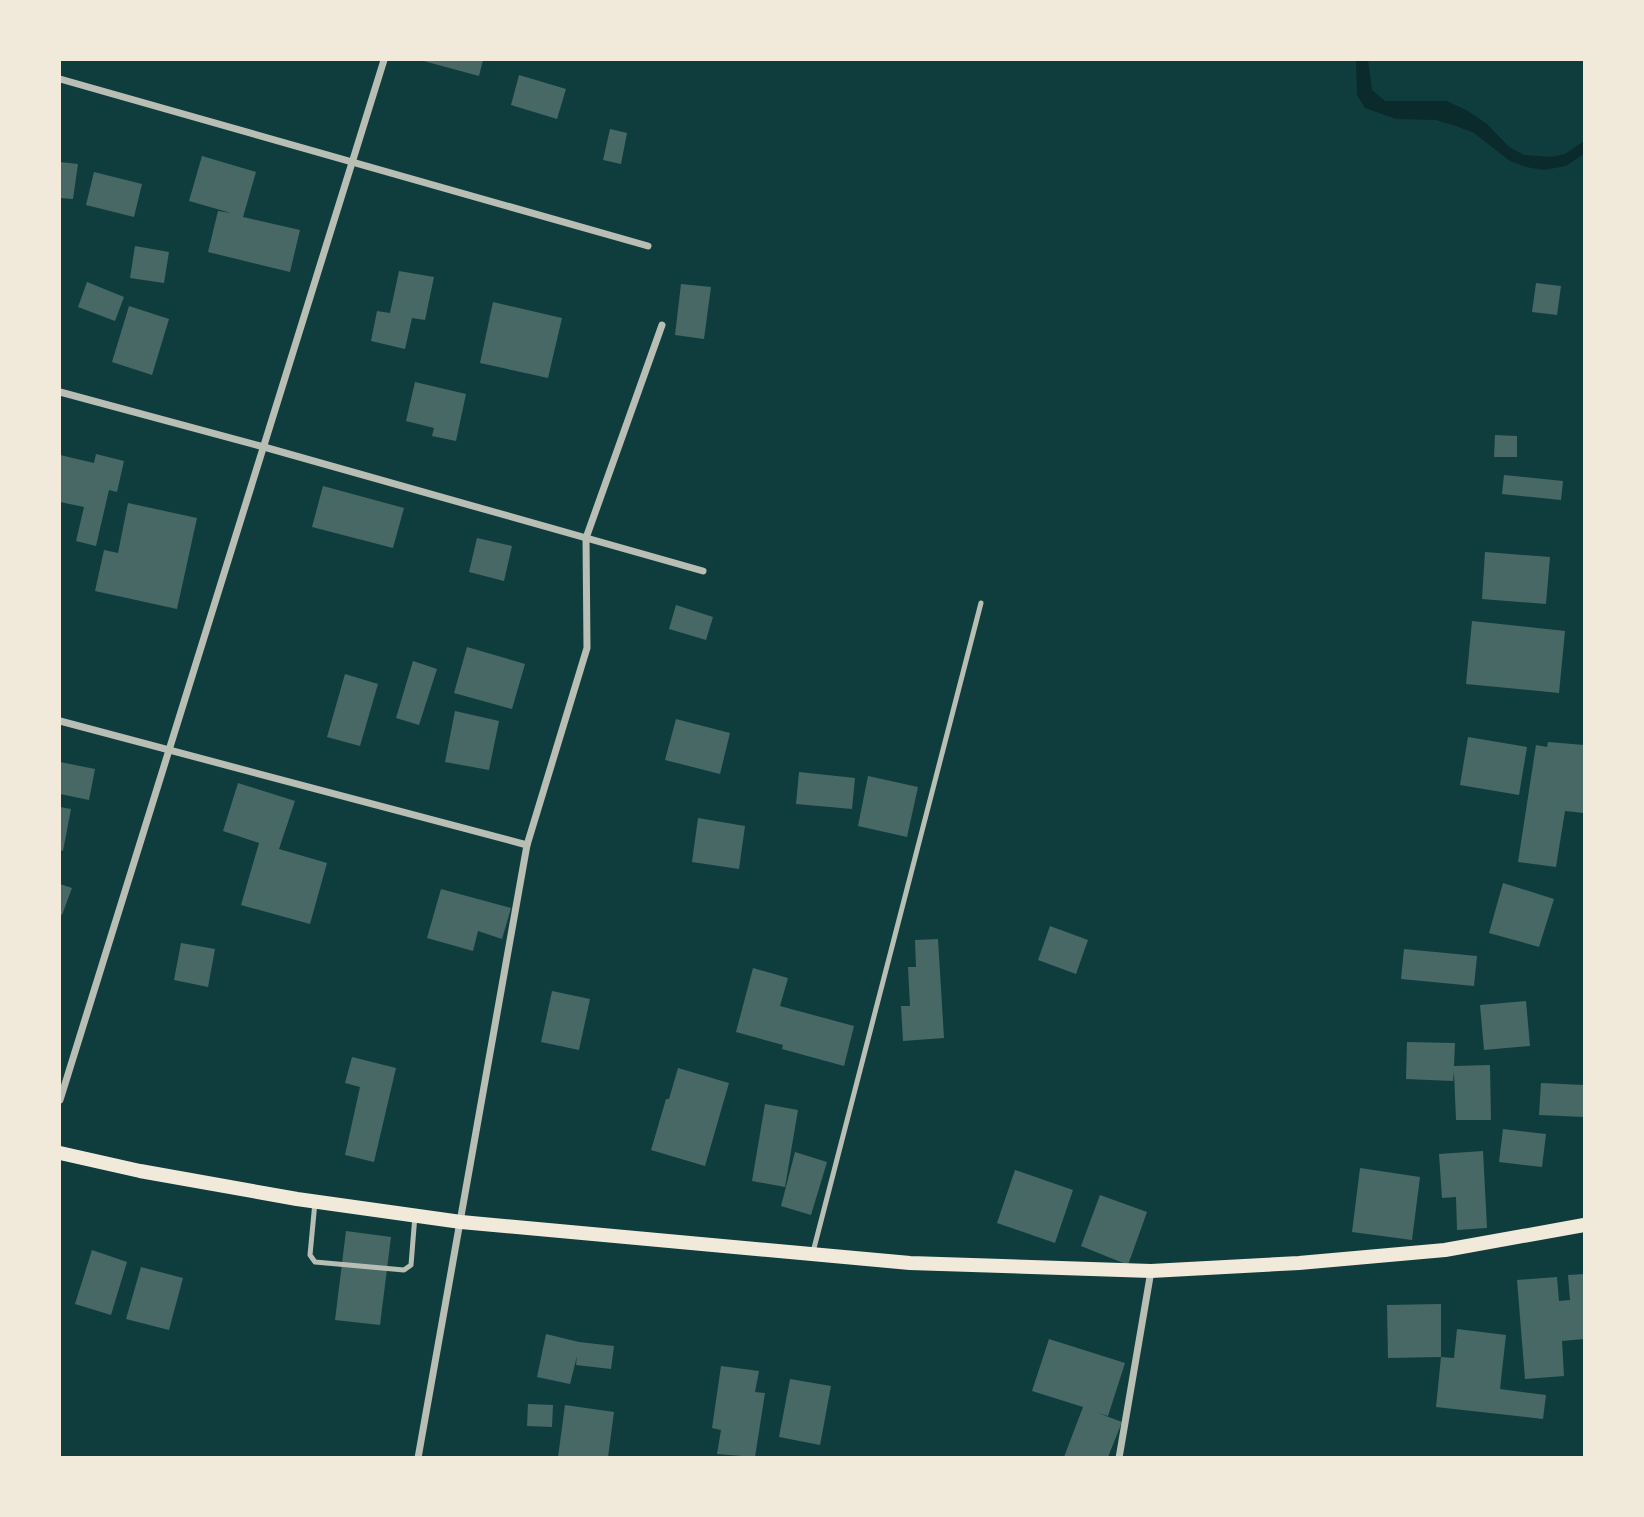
<svg xmlns="http://www.w3.org/2000/svg" width="1644" height="1517" font-family="'Fira Sans Condensed',sans-serif">
  <style>
    .water { fill: #0a2a2b }
    .building { fill: #486865 }
    .lines { fill: none; stroke-linecap: round; stroke-linejoin: round }
    .service { stroke: #b8beb3; stroke-width: 5 }
    .minor { stroke: #b8beb3; stroke-width: 7 }
    .secondary { stroke: #f1e9da; stroke-width: 14 }
  </style>
  <rect width="100%" height="100%" fill="#0f3d3e"/>
  <polygon class="water" points="1356,60 1368,60 1372,90 1385,101 1447,101 1468,111 1487,124 1509,147 1524,155 1551,157 1565,154 1584,141 1584,154 1566,166 1544,170 1526,167 1510,161 1474,133 1456,126 1436,120 1396,119 1365,108 1357,95"/>
  <g class="building">
    <polygon points="420,60 483,60 479,76"/>
    <polygon points="519,75 566,89 557,119 511,105"/>
    <polygon points="610,129 627,133 621,164 603,160"/>
    <polygon points="202,156 256,172 243,217 300,230 290,272 208,252 218,211 231,213 189,201"/>
    <polygon points="60,162 78,164 73,199 60,198"/>
    <polygon points="94,172 142,184 134,217 86,205"/>
    <polygon points="135,246 169,252 164,283 130,278"/>
    <polygon points="399,271 434,277 425,320 412,318 405,349 371,341 377,311 390,313"/>
    <polygon points="87,282 124,297 115,321 78,307"/>
    <polygon points="1536,283 1561,286 1557,315 1532,312"/>
    <polygon points="681,284 711,287 704,339 675,335"/>
    <polygon points="493,302 562,318 548,378 480,363"/>
    <polygon points="129,306 169,319 152,375 112,362"/>
    <polygon points="415,382 466,394 456,441 432,436 434,428 406,421"/>
    <polygon points="1495,435 1517,436 1517,457 1494,457"/>
    <polygon points="96,454 124,461 117,492 109,490 96,546 76,541 84,507 60,502 60,455 94,463"/>
    <polygon points="1504,475 1563,481 1561,500 1502,494"/>
    <polygon points="323,486 404,508 393,548 312,527"/>
    <polygon points="128,503 197,518 177,609 95,591 104,550 118,553"/>
    <polygon points="477,538 512,546 504,581 469,572"/>
    <polygon points="1485,552 1550,557 1546,604 1482,599"/>
    <polygon points="676,605 713,617 706,640 669,629"/>
    <polygon points="1472,621 1565,631 1559,693 1466,684"/>
    <polygon points="467,647 525,664 512,709 454,693"/>
    <polygon points="413,661 437,669 419,725 396,718"/>
    <polygon points="345,674 378,684 360,746 327,737"/>
    <polygon points="455,711 499,721 489,770 445,762"/>
    <polygon points="676,719 730,733 720,774 665,760"/>
    <polygon points="1468,737 1527,747 1519,795 1460,785"/>
    <polygon points="1548,742 1584,745 1584,813 1565,811 1556,867 1518,862 1536,745 1547,747"/>
    <polygon points="60,762 95,769 89,800 60,794"/>
    <polygon points="799,772 855,778 852,809 796,804"/>
    <polygon points="868,776 918,787 907,837 858,826"/>
    <polygon points="238,783 295,801 279,849 327,863 310,924 241,905 259,843 223,831"/>
    <polygon points="60,807 71,809 63,851 60,850"/>
    <polygon points="698,818 745,826 739,869 692,862"/>
    <polygon points="1503,883 1554,899 1539,947 1489,933"/>
    <polygon points="60,884 72,888 62,915 60,914"/>
    <polygon points="441,889 511,908 502,939 478,931 473,951 427,938"/>
    <polygon points="1050,926 1088,940 1076,974 1038,960"/>
    <polygon points="938,939 944,1038 903,1041 901,1006 910,1006 908,967 916,967 915,940"/>
    <polygon points="181,943 215,949 208,987 174,980"/>
    <polygon points="1404,949 1477,956 1474,986 1401,979"/>
    <polygon points="753,968 788,978 780,1006 854,1026 844,1066 782,1049 783,1045 736,1032"/>
    <polygon points="552,991 590,999 579,1050 541,1042"/>
    <polygon points="1526,1001 1530,1046 1484,1050 1480,1005"/>
    <polygon points="1407,1042 1455,1043 1454,1066 1490,1065 1491,1120 1456,1120 1454,1072 1453,1081 1406,1079"/>
    <polygon points="352,1057 396,1068 374,1162 345,1155 360,1087 345,1083"/>
    <polygon points="678,1068 729,1083 705,1166 651,1150 666,1099 669,1099"/>
    <polygon points="1541,1083 1584,1085 1584,1117 1539,1115"/>
    <polygon points="765,1104 798,1110 785,1187 752,1181"/>
    <polygon points="1503,1129 1546,1134 1542,1167 1499,1162"/>
    <polygon points="1483,1151 1487,1228 1457,1230 1456,1197 1442,1198 1439,1154"/>
    <polygon points="795,1152 827,1162 811,1215 781,1206"/>
    <polygon points="1360,1168 1420,1177 1412,1240 1352,1232"/>
    <polygon points="1015,1170 1073,1190 1055,1243 997,1223"/>
    <polygon points="1100,1195 1147,1212 1128,1265 1081,1246"/>
    <polygon points="346,1231 391,1237 380,1325 335,1320"/>
    <polygon points="92,1250 127,1262 111,1315 75,1304"/>
    <polygon points="141,1267 183,1278 169,1330 126,1319"/>
    <polygon points="1584,1274 1584,1339 1562,1341 1564,1376 1525,1379 1517,1280 1557,1277 1559,1301 1570,1300 1568,1275"/>
    <polygon points="1441,1304 1441,1357 1454,1358 1457,1329 1506,1335 1500,1389 1546,1395 1543,1419 1436,1407 1441,1357 1388,1358 1387,1305"/>
    <polygon points="546,1334 579,1342 614,1346 611,1369 576,1365 577,1356 570,1384 537,1377"/>
    <polygon points="1049,1339 1125,1363 1108,1416 1098,1413 1122,1422 1108,1457 1064,1457 1083,1407 1032,1391"/>
    <polygon points="721,1366 759,1371 755,1392 765,1393 755,1457 717,1454 721,1430 712,1428"/>
    <polygon points="790,1379 831,1386 820,1445 779,1437"/>
    <polygon points="528,1404 553,1405 552,1427 527,1426"/>
    <polygon points="565,1405 614,1412 608,1457 558,1457"/>
  </g>
  <g class="lines">
    <g class="service">
      <polyline points="315,1202 310,1255 315,1262 404,1270 411,1265 415,1215"/>
      <polyline points="813,1252 981,603"/>
    </g>
    <g class="minor">
      <polyline points="60,79 648,246"/>
      <polyline points="60,392 264,447 703,571"/>
      <polyline points="60,721 527,845"/>
      <polyline points="60,1100 384,60"/>
      <polyline points="418,1458 527,845 587,648 586,538 662,325"/>
      <polyline points="1119,1458 1151,1271"/>
    </g>
    <polyline class="secondary" points="60,1153 140,1171 297,1199 461,1222 910,1263 1151,1271 1299,1263 1445,1250 1584,1225"/>
  </g>
  <rect width="1644" height="1517" fill="none" stroke="#f1e9da" stroke-width="122"/>
</svg>
